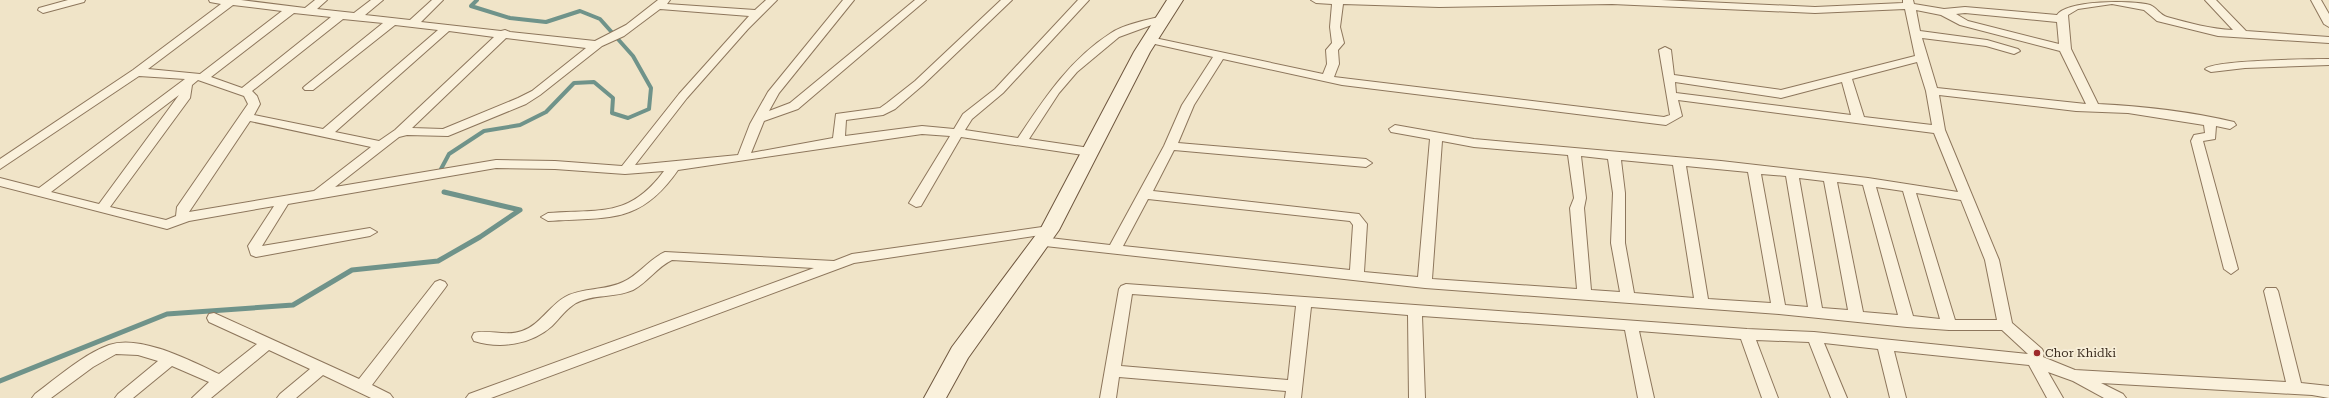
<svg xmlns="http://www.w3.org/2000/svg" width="2329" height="398" font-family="'Roboto Serif',serif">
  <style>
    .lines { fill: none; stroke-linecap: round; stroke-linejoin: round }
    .stream-far1 { stroke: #6f938a; stroke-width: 4 }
    .stream { stroke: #6f938a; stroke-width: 5 }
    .minor-casing { stroke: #8d765c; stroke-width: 2 }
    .secondary-casing { stroke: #6f573f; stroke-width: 2 }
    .minor { fill: #faf1dc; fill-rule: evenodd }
    .secondary { fill: #faf1dc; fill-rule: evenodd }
    .poi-dot { fill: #9e2a2b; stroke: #f7eed8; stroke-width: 1.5 }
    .labels { text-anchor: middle; stroke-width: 3.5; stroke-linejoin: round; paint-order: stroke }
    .poi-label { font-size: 12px; fill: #3d2e20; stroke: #f7eed8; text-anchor: start }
  </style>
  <rect width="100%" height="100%" fill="#f0e4c8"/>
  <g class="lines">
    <polyline class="stream-far1" points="441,169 449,154 484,131 520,125 546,112 574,83 594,82 613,98 612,113 628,118 649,109 651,88 633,56 600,19 580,11 546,22 510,18 471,6 477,0"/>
    <polyline class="stream" points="0,381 167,314 293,305 352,270 438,261 480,237 520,210 444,192"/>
    <defs>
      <g id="minor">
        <polygon points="68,0 85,0 84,2 43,13 38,10 39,8"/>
        <path d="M209,0H241L305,8L315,0H327L317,9L354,13L371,0H383L365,15L410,20L432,0H443L421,22L501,31L505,30L510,32L595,41L626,25L658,0H670L667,4L755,10L766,0H777L748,29L687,98L635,165L738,155L750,124L768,92L843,0H854L779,93L769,111L790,103L915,0H926L798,109L764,121L751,153L833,138L836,114L880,108L887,103L915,81L1001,0H1012L923,85L895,109L883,115L846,120L845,136L922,126L954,129L963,114L995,89L1078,0H1089L1003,93L972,119L965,130L1018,138C1044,99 1070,59 1111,33C1125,24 1147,20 1163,16L1168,19L1119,37L1077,72L1059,93L1029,139L1090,148L1094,149L1096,152L1094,155L1090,156L961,137L921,206L916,207L909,203L950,136L922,134L678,170C640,225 608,217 548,221L541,217L548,213C601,209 629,218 664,171L625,174L555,169L496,168L288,204L262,246L370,228L377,232L370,236L256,257L251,255L248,246L274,206L189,221L167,229L0,186V178L39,188L185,79L139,76L0,169V159L133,70L221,4L210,2ZM233,5L282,11L200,74L148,69ZM660,9L749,16L679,94L622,166L555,161L496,160L335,187L399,137L407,135L448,136L526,104L540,95L602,46L624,36ZM294,13L331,17L242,88L211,77ZM343,19L383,23L305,86L303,88L305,90H313L395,25L438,30L323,129L254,115L260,104L257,96L252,91ZM449,31L494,37L395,130L379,141L335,132ZM506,38L586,48L532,91L518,98L443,129L412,128ZM198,80L244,96L248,104L177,207L176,216L166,220L110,207L190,98L192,85ZM179,95L99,204L51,192ZM250,121L371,147L314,191L189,212Z"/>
        <path d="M1311,0H1661L1815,7L1903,3V0H1913L1914,4L1944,9L1965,7L2057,15C2067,0 2131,0 2150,5C2157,8 2160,15 2167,17C2189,23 2211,29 2233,30L2205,0H2216L2246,31L2329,37V43L2218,36L2157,21L2144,10L2112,4L2078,9L2068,15L2071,49L2098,104C2141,106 2193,112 2234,122L2236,125L2230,129L2216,126L2215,139L2203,141L2238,269L2231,274L2224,269L2191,141L2194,135L2205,133L2204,125L2128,113L2076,111L1939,95L1945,130L1999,260L2012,323L2042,349L2044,353L2043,357L2075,370L2286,382L2264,291L2266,288H2276L2278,291L2301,383L2329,386V398L2312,395L2101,383L2123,394L2126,398H2104L2073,381L2048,372L2063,398H2047L2029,365L1894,351L1906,398H1890L1878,349L1824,343L1847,398H1831L1809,342L1756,340L1778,398H1762L1741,339L1639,331L1654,398H1638L1625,330L1422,316L1425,398H1409L1408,315L1311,307L1301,398H1285L1286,391L1119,377L1116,398H1100L1119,289L1121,286L1126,284L1747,329L1814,332L2028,354L2002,330H1949L1907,327L1779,314L1425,288L1036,245L1034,242L1036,239L1041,237L1110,245L1164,146L1182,105L1213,57L1146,42V38L1150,37L1323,74L1327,64L1326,50L1332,43L1330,27L1332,4L1316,3ZM1343,4L1439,7L1612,4L1815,13L1905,9L1915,56L1781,90L1674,75L1671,50L1665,47L1659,50L1670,115L1664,117L1334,77L1339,64L1338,50L1344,43L1340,27ZM1916,10L1941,15L1960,25L2060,51L2086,104L1937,88L1922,38L1986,46L2014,54L2020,51L2018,49L1987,40L1920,31ZM1965,13L2057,22L2059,44L1968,21L1956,14ZM1223,59L1342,85L1666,125L1682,116L1678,100L1934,133L1958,192L1868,178L1721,161L1474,139L1395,125L1389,129L1391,132L1430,139L1418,277L1364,272L1367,224L1359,214L1153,191L1174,150L1366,167L1372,163L1366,159L1178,143L1194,105ZM1917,62L1926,91L1932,125L1864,117L1852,79ZM1675,82L1781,98L1842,82L1851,115L1676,93ZM1442,141L1474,147L1568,155L1574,198L1570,208L1577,289L1432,279ZM1581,156L1608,159L1613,193L1611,243L1620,292L1591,290L1584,208L1586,198ZM1621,160L1673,165L1694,298L1634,293L1625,243V193ZM1686,166L1748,172L1771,303L1708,299ZM1761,174L1786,176L1808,307L1785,305ZM1799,178L1824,181L1848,310L1822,308ZM1837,182L1863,185L1898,315L1863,312ZM1876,187L1903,191L1940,319L1913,316ZM1916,193L1961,200L1985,260L1997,320H1955ZM1148,199L1350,221L1353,225L1350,270L1123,246ZM1132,294L1296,306L1288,380L1121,366Z"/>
        <polygon points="2311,0 2321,0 2329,14 2329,27 2324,24"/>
        <path d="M2329,59V65L2245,68L2211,72L2205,69C2212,60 2312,59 2329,59Z"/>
        <path d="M1049,226L1054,227L1056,230L1054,233L854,263L491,398H466L469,394L814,268L672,260C657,267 648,282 633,290C615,298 593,294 576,303C566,309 560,318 552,326C531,345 500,349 474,341L472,337L474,333C489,329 506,337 522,331C540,325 549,306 565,297C583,287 605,291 623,282C639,275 649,259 665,252L834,261L852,254Z"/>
        <path d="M440,280L445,282L447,285L445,288L372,385L390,394L393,398H371L323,375L296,398H277L280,394L310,369L269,350L211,398H192L209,382L172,366L133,398H115L118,394L158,361L138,355L116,354L93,367L51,398H32L35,394C58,377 82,355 109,345C140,334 191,361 219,374L257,344L209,322L207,318L209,314L214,313L359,379L435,282Z"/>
      </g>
      <polygon id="secondary" points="1167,0 1183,0 1150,52 1059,230 968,358 946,398 924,398 952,347 1041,228 1134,52"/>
    </defs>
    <use href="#minor" class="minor-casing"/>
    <use href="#secondary" class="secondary-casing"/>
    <use href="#minor" class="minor"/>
    <use href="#secondary" class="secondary"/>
  </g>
  <circle class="poi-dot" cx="2037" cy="353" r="4"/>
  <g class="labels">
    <g class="poi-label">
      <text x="2045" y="357">Chor Khidki</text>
    </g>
  </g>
</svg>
